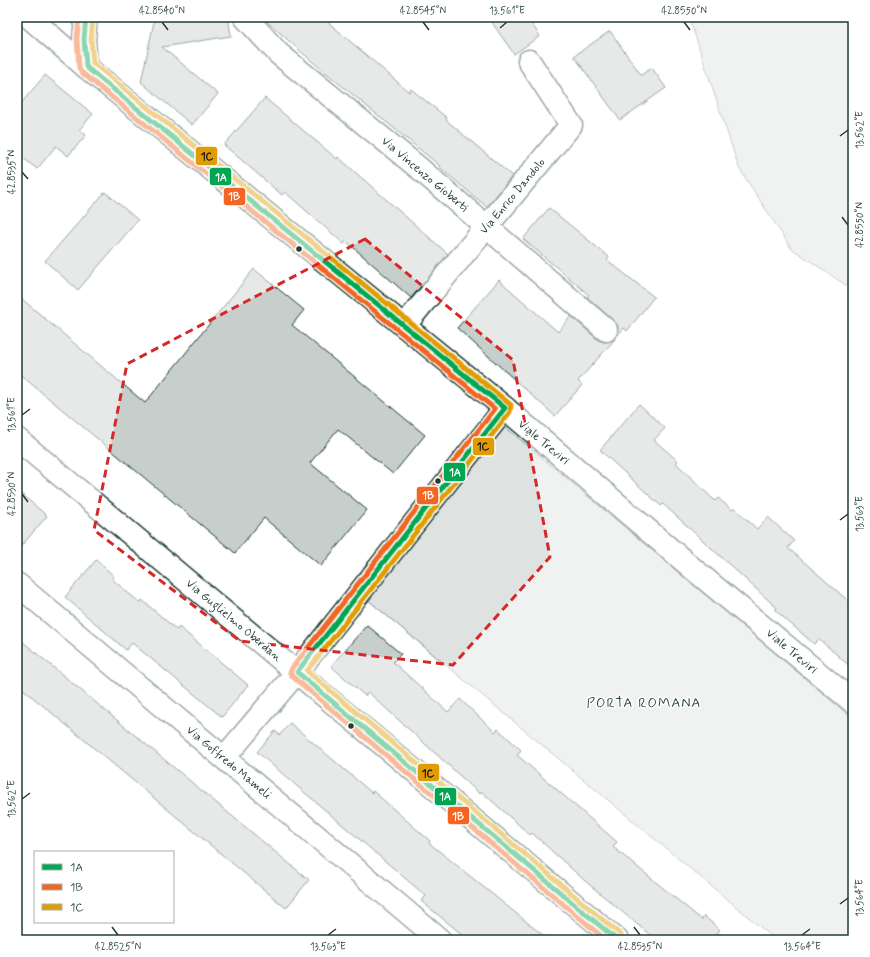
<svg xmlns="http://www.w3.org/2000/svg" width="870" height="957" font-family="Mynerve,sans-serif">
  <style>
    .green { fill: #dee3e2; stroke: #7e908b }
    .building { fill: #c7cfcc; stroke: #1f3d34 }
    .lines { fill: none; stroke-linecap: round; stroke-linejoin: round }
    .minor-casing { stroke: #1f3d34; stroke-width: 25 }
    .tertiary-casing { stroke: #1f3d34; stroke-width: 25 }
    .minor { stroke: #fff; stroke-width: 22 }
    .tertiary { stroke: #fff; stroke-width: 22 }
    .bus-1-casing { stroke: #fff; stroke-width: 8 }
    .bus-2-casing { stroke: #fff; stroke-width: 8 }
    .bus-3-casing { stroke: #fff; stroke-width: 8 }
    .bus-1 { stroke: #00a651; stroke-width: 5 }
    .bus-2 { stroke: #f26522; stroke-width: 5 }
    .bus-3 { stroke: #e19c05; stroke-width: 5 }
    .marked { fill: none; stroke: #d62828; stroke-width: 3; stroke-dasharray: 8 5; stroke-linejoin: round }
    .ticks { fill: none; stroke: #1f3d34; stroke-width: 1.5 }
    .bus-dot { fill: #1f3d34; stroke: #fff; stroke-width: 1.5 }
    .labels { text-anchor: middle; stroke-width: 3; stroke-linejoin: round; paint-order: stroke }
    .street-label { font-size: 12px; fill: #1f3d34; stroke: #fff }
    .quarter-label { font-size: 14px; letter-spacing: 1px; fill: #1f3d34; stroke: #fff }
    .line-badge { stroke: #fff; stroke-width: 1.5 }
    .badge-label { font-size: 11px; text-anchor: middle; font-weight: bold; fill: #fff }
    .pale-badge-label { font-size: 11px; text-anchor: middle; font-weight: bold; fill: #111 }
    .neatline { fill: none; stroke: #1f3d34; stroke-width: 1.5 }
    .ticks-label { font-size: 10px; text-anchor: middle; fill: #1f3d34 }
  </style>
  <rect width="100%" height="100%" fill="#fff"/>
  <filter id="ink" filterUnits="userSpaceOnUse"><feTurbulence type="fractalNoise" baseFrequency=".025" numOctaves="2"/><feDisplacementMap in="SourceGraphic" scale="8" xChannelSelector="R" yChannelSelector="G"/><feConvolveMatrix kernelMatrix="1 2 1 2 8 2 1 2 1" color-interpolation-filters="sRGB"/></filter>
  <g filter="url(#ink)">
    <g class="green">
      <polygon points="688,17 853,17 853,290 791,248 739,168 695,35"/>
      <polygon points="503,425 853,719 853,940 776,940 368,600"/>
    </g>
    <g class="building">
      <polygon points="155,17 228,17 231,36 162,47 218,94 192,125 141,82"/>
      <polygon points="262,17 322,17 409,92 411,89 447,118 446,120 512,176 487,207 439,167 440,166 314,63"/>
      <polygon points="488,17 527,17 540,36 514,54"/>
      <polygon points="610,31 641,75 652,68 666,88 620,120 574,56"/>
      <polygon points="45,75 93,114 79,130 86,135 68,156 56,146 37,169 17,153 17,108"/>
      <polygon points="265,98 337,159 338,157 448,254 411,298 346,241 344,244 285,192 282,195 224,145"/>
      <polygon points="105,192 138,220 78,290 45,261"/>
      <polygon points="549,208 609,257 607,260 654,297 627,331 624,328 616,337 618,326 614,321 587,297 589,295 523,239"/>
      <polygon points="254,269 304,310 292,325 425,435 393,474 338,429 310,463 367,510 321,566 264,518 235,553 17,372 17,295 145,403"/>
      <polygon points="499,280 558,332 571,316 598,340 604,342 615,339 578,381 582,385 555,416 457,328"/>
      <polygon points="639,404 665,428 654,440 678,461 676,463 715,501 718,498 732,510 734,508 757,529 768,517 794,541 788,548 853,605 853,669 819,639 814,644 775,610 777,608 663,504 661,506 600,450"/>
      <polygon points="17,490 47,516 17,551"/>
      <polygon points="96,560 114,576 112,579 140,603 142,600 177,630 179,627 248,685 222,717 132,643 126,650 65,597"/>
      <polygon points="367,625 401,654 393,662 448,712 460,699 495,732 498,729 521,750 517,755 617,842 613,847 702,920 704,916 720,930 717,933 726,940 656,940 584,880 532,833 530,835 482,792 480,794 368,692 365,696 331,666"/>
      <polygon points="17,637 309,880 286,908 17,684"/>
      <polygon points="290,723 372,793 373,791 430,841 429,843 549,940 469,940 421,901 426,896 257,752 275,731 280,735"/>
    </g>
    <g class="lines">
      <defs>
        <g id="minor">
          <polyline points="245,17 279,54 420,169 606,330"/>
          <polyline points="404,326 571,125 529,61"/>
          <polyline points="17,439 617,940"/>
          <polyline points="17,584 440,940"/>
          <polyline points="224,758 297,672 505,408"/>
        </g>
        <g id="tertiary">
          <polyline points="29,17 86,67 505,408 692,568 853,702"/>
          <polyline points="86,17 84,39 86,67"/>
        </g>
      </defs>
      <use href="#minor" class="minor-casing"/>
      <use href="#tertiary" class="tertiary-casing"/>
      <use href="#minor" class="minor"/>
      <use href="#tertiary" class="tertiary"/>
      <defs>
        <polyline id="bus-1" points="86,17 84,39 86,67 505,408 297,672 617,940"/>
        <polyline id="bus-2" points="79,17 77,39 79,68 81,72 495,409 292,668 290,673 293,677 606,940"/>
        <polyline id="bus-3" points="93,18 91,39 93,63 511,405 510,412 307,671 621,935"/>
      </defs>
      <use href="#bus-1" class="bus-1-casing"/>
      <use href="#bus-2" class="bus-2-casing"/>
      <use href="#bus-3" class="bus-3-casing"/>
      <use href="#bus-1" class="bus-1"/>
      <use href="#bus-2" class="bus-2"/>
      <use href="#bus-3" class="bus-3"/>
    </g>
  </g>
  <path d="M0 0H870V957H0ZM365,239L513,360L550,557L453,665L240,641L94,530L127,364Z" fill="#fff" fill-opacity=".55" fill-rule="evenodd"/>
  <path class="marked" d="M365,239L513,360L550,557L453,665L240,641L94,530L127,364Z"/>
  <path class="ticks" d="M162,22L168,30M423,22L429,30M684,22L690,30M500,28L507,22M840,136L848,130M22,172L28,179M842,217L848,225M22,415L30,409M22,494L28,502M840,520L848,514M22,799L30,793M840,904L848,898M112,927L118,935M634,927L640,935M328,935L336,929M802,935L810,929"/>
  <g class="bus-dot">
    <circle cx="299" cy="249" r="3.5"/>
    <circle cx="438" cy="481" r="3.5"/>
    <circle cx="351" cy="726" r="3.5"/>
  </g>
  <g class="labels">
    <g class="street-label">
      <text transform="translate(425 174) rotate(40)" y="4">Via Vincenzo Gioberti</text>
      <text transform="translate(512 196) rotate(-50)" y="4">Via Enrico Dandolo</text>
      <text transform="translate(544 442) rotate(40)" y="4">Viale Treviri</text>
      <text transform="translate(234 620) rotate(40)" y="4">Via Guglielmo Oberdan</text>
      <text transform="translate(792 651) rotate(40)" y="4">Viale Treviri</text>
      <text transform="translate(229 762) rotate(40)" y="4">Via Goffredo Mameli</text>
    </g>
    <g class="quarter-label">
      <text x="644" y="707">PORTA ROMANA</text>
    </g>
  </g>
  <g class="line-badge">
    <rect x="195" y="146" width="23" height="20" rx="4" fill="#e19c05"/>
    <rect x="209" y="167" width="23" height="19" rx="4" fill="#00a651"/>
    <rect x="223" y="187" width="23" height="19" rx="4" fill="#f26522"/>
    <rect x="472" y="437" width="23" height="19" rx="4" fill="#e19c05"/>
    <rect x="443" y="462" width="23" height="20" rx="4" fill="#00a651"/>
    <rect x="416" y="486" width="23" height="19" rx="4" fill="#f26522"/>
    <rect x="417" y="763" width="23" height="19" rx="4" fill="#e19c05"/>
    <rect x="434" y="787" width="23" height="19" rx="4" fill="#00a651"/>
    <rect x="447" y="806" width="23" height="19" rx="4" fill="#f26522"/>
  </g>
  <g class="badge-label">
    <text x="221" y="181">1A</text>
    <text x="234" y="200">1B</text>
    <text x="455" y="476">1A</text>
    <text x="428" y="499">1B</text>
    <text x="445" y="800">1A</text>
    <text x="458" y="820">1B</text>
  </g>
  <g class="pale-badge-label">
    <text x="207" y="160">1C</text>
    <text x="483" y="450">1C</text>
    <text x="428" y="777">1C</text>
  </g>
  <rect width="870" height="957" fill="none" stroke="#fff" stroke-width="44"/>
  <rect x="34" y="851" width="140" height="72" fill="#ffffff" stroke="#a5b1ae"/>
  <rect x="42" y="864" width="20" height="6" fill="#00a651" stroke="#a5b1ae"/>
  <text x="70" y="871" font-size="12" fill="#1f3d34">1A</text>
  <rect x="42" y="884" width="20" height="6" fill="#f26522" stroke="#a5b1ae"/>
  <text x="70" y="891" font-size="12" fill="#1f3d34">1B</text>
  <rect x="42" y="904" width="20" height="6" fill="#e19c05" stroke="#a5b1ae"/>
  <text x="70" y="911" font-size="12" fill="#1f3d34">1C</text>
  <rect x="22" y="22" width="826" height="913" class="neatline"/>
  <g class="ticks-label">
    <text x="162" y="14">42.8540°N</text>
    <text x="423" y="14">42.8545°N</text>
    <text x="507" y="14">13.561°E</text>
    <text x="684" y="14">42.8550°N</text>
    <text transform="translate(859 130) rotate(-90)" y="4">13.562°E</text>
    <text transform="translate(11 172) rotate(-90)" y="4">42.8535°N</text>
    <text transform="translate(859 225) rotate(-90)" y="4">42.8550°N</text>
    <text transform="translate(11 415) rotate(-90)" y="4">13.561°E</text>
    <text transform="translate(11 494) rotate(-90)" y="4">42.8530°N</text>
    <text transform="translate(859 514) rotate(-90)" y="4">13.563°E</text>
    <text transform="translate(11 799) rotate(-90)" y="4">13.562°E</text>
    <text transform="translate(859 898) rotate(-90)" y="4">13.564°E</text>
    <text x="118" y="950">42.8525°N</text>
    <text x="328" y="950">13.563°E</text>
    <text x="640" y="950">42.8535°N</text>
    <text x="802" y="950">13.564°E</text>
  </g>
</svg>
